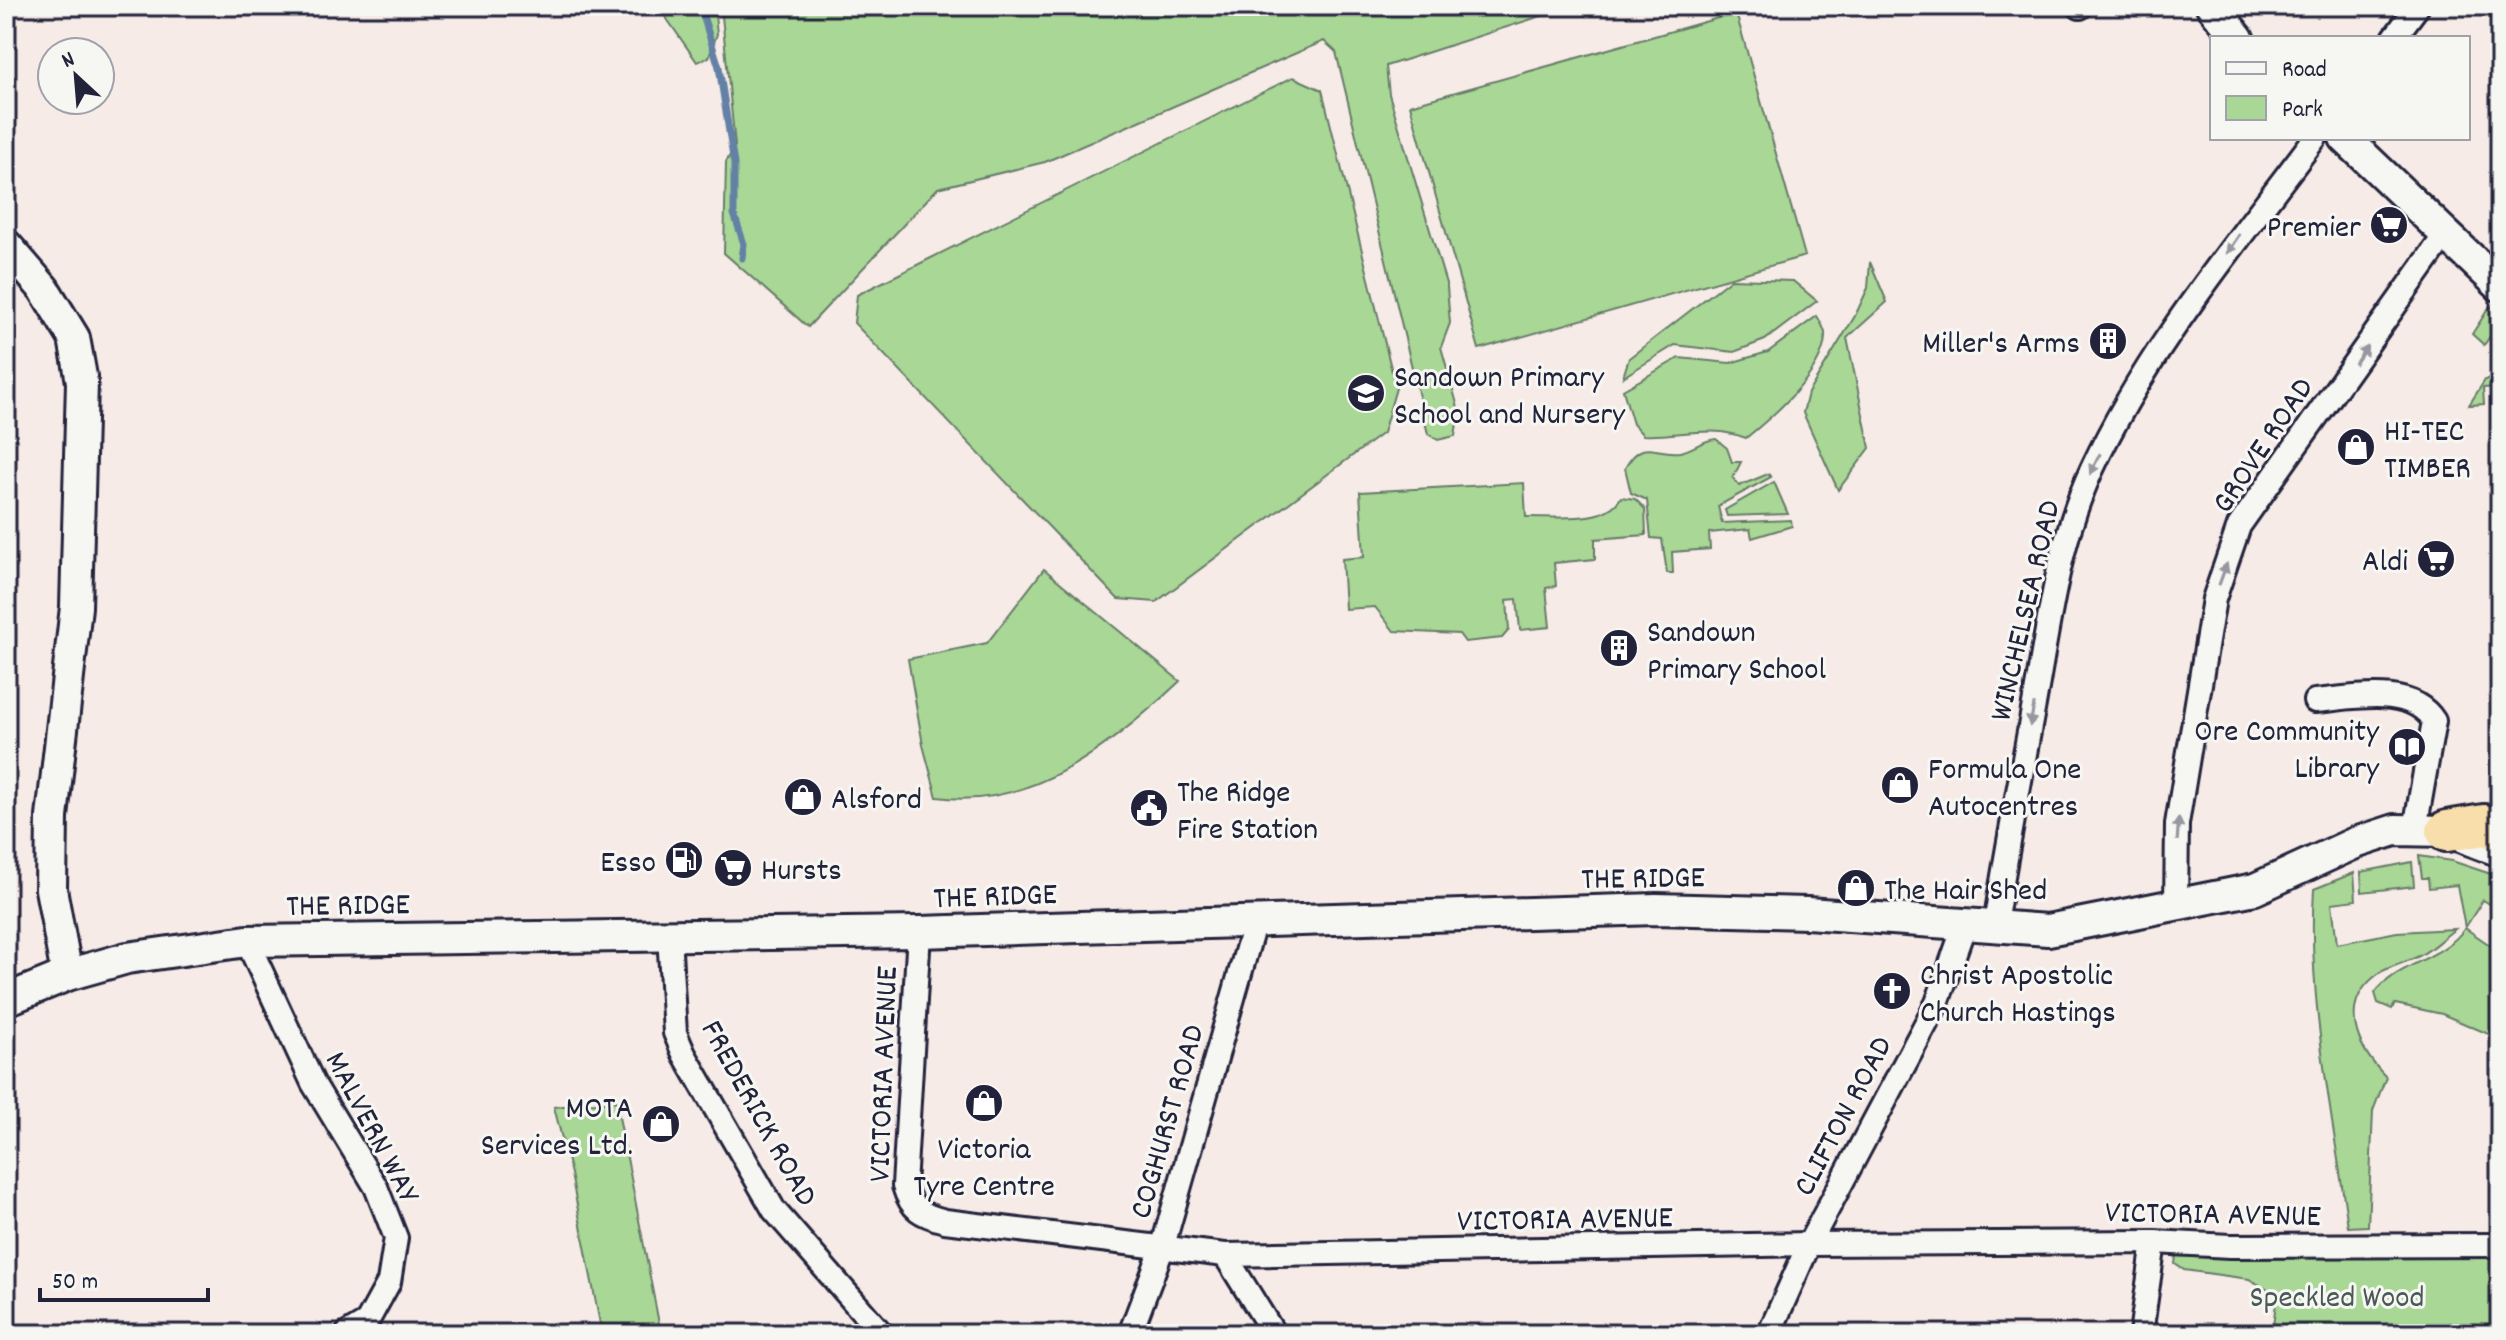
<svg xmlns="http://www.w3.org/2000/svg" width="2506" height="1340" font-family="Dekko,sans-serif">
  <style>
    .green { fill: #a9d796; stroke: #667c68; stroke-width: 2 }
    .lines { fill: none; stroke-linecap: round; stroke-linejoin: round }
    .stream { stroke: #6381a5; stroke-width: 7 }
    .street-casing { stroke: #22223b; stroke-width: 28 }
    .secondary-casing { stroke: #22223b; stroke-width: 36 }
    .highway-casing { stroke: #22223b; stroke-width: 46 }
    .street { stroke: #f6f6f2; stroke-width: 22 }
    .secondary { stroke: #f6f6f2; stroke-width: 30 }
    .highway { stroke: #f8deab; stroke-width: 40 }
    .oneway { fill: #9797a0 }
    .labels { text-anchor: middle; stroke-width: 6; stroke-linejoin: round; paint-order: stroke }
    .poi-label { font-size: 32px; fill: #22223b; stroke: #f6f6f2; text-anchor: start }
    .street-label { font-size: 32px; fill: #22223b; stroke: #f6f6f2 }
    .park-label { font-size: 32px; fill: #4a5856; stroke: #f6f6f2 }
  </style>
  <rect width="100%" height="100%" fill="#f7ebe7"/>
  <filter id="ink" filterUnits="userSpaceOnUse"><feTurbulence type="fractalNoise" baseFrequency=".0125" numOctaves="2"/><feDisplacementMap in="SourceGraphic" scale="16" xChannelSelector="R" yChannelSelector="G"/><feConvolveMatrix kernelMatrix="1 2 1 2 8 2 1 2 1" color-interpolation-filters="sRGB"/></filter>
  <g filter="url(#ink)">
    <g class="green">
      <polygon points="658,6 714,6 717,34 709,57 697,62"/>
      <polygon points="721,6 1572,6 1386,66 1389,94 1447,287 1450,323 1441,347 1459,411 1455,436 1438,440 1428,434 1336,52 1324,41 1045,162 938,188 808,327 724,253 726,162 735,146"/>
      <polygon points="1736,13 1805,256 1479,349 1410,105"/>
      <polygon points="1293,77 1322,90 1396,388 1383,433 1156,602 1118,599 854,323 857,295"/>
      <polygon points="1870,262 1887,302 1847,338 1870,448 1838,490 1803,413 1808,393 1855,316 1868,288"/>
      <polygon points="1731,279 1793,281 1817,301 1765,340 1734,352 1675,345 1623,377 1629,358"/>
      <polygon points="2490,306 2500,314 2500,335 2494,331 2484,345 2472,334"/>
      <path d="M1817,316C1820,321 1824,328 1825,333C1827,370 1772,417 1746,438C1710,424 1679,437 1643,435L1633,424L1623,390L1679,358L1730,363L1768,352Z"/>
      <polygon points="2491,377 2499,387 2483,388 2484,404 2469,405 2485,380"/>
      <path d="M1716,439L1727,448L1732,462H1741L1733,478L1739,486L1768,474L1771,477L1718,506L1722,523L1791,520L1792,526L1752,538L1750,529L1709,533L1710,549L1672,552L1673,573H1667L1662,539L1651,538L1647,500L1631,493L1625,468C1643,436 1654,455 1680,452C1693,450 1702,440 1716,439Z"/>
      <polygon points="1774,482 1788,514 1727,516 1725,510"/>
      <path d="M1524,483L1526,517C1553,516 1606,525 1621,497L1635,499L1645,509L1646,535L1595,539V559L1554,563L1556,586L1546,588L1550,627L1520,630L1517,599L1507,600L1509,630L1502,638L1465,642L1459,634L1394,631L1375,607L1345,609L1342,559L1364,557L1360,492Z"/>
      <path d="M1044,569L1180,681C1116,742 1032,811 937,797L923,745L908,659L987,643Z"/>
      <path d="M2419,856L2452,861L2500,877V910L2483,900L2465,928L2500,952V1039L2442,1014L2395,1004L2392,1009L2378,1003L2375,993C2396,964 2444,959 2465,928L2457,885L2429,888L2428,878H2422Z"/>
      <polygon points="2412,862 2414,886 2362,892 2361,872"/>
      <path d="M2354,873L2356,900L2332,903L2337,944L2397,932L2455,929C2444,937 2433,948 2421,955C2408,962 2393,965 2381,972C2336,1002 2356,1047 2386,1077L2373,1111L2368,1226L2348,1227C2333,1116 2307,1000 2314,889Z"/>
      <polygon points="616,1101 661,1334 602,1334 571,1174 554,1107"/>
      <polygon points="2176,1256 2500,1258 2500,1334 2272,1334 2277,1295 2249,1279 2184,1270 2175,1264"/>
    </g>
    <g class="lines">
      <polyline class="stream" points="700,6 719,67 734,164 734,214 744,244 742,258"/>
      <defs>
        <g id="street">
          <polyline points="2079,6 2080,7"/>
          <polyline points="2394,38 2418,6"/>
          <path d="M2315,701C2353,698 2410,684 2434,721L2415,829"/>
          <polyline points="2176,907 2177,824 2214,599 2239,526 2445,235"/>
          <path d="M1995,925C2006,853 2020,782 2033,710C2048,630 2057,544 2092,469C2148,348 2236,244 2315,138"/>
          <path d="M919,932L904,1186C911,1210 922,1215 945,1221L1225,1255L1809,1244L2154,1242L2230,1246L2500,1245"/>
          <polyline points="669,935 675,1033 684,1054 774,1210 882,1334"/>
          <polyline points="247,941 313,1083 376,1187 396,1238 389,1282 367,1322 347,1334"/>
          <polyline points="1225,1255 1274,1334"/>
          <polyline points="1130,1334 1162,1249 1254,924"/>
          <polyline points="1769,1334 1809,1244 1937,1003 1965,924"/>
          <polyline points="2141,1334 2154,1242"/>
        </g>
        <g id="secondary">
          <polyline points="2212,6 2238,38"/>
          <polyline points="2345,138 2500,286"/>
          <polyline points="6,245 44,289 74,338 82,382 76,607 52,817 51,889 67,975"/>
          <polyline points="6,1000 67,975 127,958 247,941 919,932 1656,909 1807,913 2048,930 2255,889 2355,843 2395,830 2447,831 2500,851"/>
        </g>
        <polyline id="highway" points="2447,831 2484,825 2500,830"/>
      </defs>
      <use href="#street" class="street-casing"/>
      <use href="#secondary" class="secondary-casing"/>
      <use href="#highway" class="highway-casing"/>
      <use href="#street" class="street"/>
      <use href="#secondary" class="secondary"/>
      <use href="#highway" class="highway"/>
    </g>
    <defs><path id="oneway-solid" d="M-6-.8H1V-3.2L6.5 0L1 3.2V.8H-6Z" transform="scale(2)"/></defs>
    <g class="oneway">
      <use href="#oneway-solid" transform="translate(2233 244) rotate(124)"/>
      <use href="#oneway-solid" transform="translate(2361 355) rotate(-56)"/>
      <use href="#oneway-solid" transform="translate(2095 464) rotate(116)"/>
      <use href="#oneway-solid" transform="translate(2223 574) rotate(-70)"/>
      <use href="#oneway-solid" transform="translate(2032 715) rotate(101)"/>
      <use href="#oneway-solid" transform="translate(2178 829) rotate(-86)"/>
    </g>
  </g>
  <defs>
    <symbol id="supermarket-disc" viewBox="-11 -11 22 22"><circle r="9.5" fill="#22223b" stroke="#f6f6f2"/><path d="M-6-5.5h2.5l.6 2H6L4.5 2H-2.5L-4.4-4H-6ZM-1.5 3.2a1.3 1.3 0 1 0 .1 0ZM3 3.2a1.3 1.3 0 1 0 .1 0Z" fill="#fff"/></symbol>
    <symbol id="building-disc" viewBox="-11 -11 22 22"><circle r="9.5" fill="#22223b" stroke="#f6f6f2"/><path d="M-4-6H4V6H1V3H-1V6H-4ZM-2.5-4.3h1.7v1.8h-1.7ZM.8-4.3h1.7v1.8H.8ZM-2.5-1h1.7V.8h-1.7ZM.8-1h1.7V.8H.8Z" fill="#fff"/></symbol>
    <symbol id="school-disc" viewBox="-11 -11 22 22"><circle r="9.5" fill="#22223b" stroke="#f6f6f2"/><path d="M0-5L7-2L0 1L-7-2ZM-4 1L0 2.5L4 1V4Q0 6-4 4Z" fill="#fff"/></symbol>
    <symbol id="shop-disc" viewBox="-11 -11 22 22"><circle r="9.5" fill="#22223b" stroke="#f6f6f2"/><path d="M-5-2.5h2.3a2.7 3.5 0 0 1 5.4 0H5L5.5 6h-11ZM-1.5-2.5h3a1.5 2.3 0 0 0-3 0Z" fill="#fff"/></symbol>
    <symbol id="library-disc" viewBox="-11 -11 22 22"><circle r="9.5" fill="#22223b" stroke="#f6f6f2"/><path d="M-6-4Q-3-5.5-.7-3.5V5Q-3 3-6 4ZM6-4Q3-5.5 .7-3.5V5Q3 3 6 4Z" fill="#fff"/></symbol>
    <symbol id="civic-disc" viewBox="-11 -11 22 22"><circle r="9.5" fill="#22223b" stroke="#f6f6f2"/><path d="M-.6-6.5H3V-4.5H.6V-3L4-1V1h2V6H-6V1h2V-1L-.6-3ZM-1.2 2.5V6h2.4V2.5Z" fill="#fff"/></symbol>
    <symbol id="fuel-disc" viewBox="-11 -11 22 22"><circle r="9.5" fill="#22223b" stroke="#f6f6f2"/><path d="M-5.5-6h7V0h2V4h1.3V-2.5L3-4.5l.8-.8L6-3V5H2.5V1h-1V6h-7ZM-4.2-4.7v3.2H.2V-4.7Z" fill="#fff"/></symbol>
    <symbol id="church-disc" viewBox="-11 -11 22 22"><circle r="9.5" fill="#22223b" stroke="#f6f6f2"/><path d="M-1.2-6h2.4v3.5h3.3v2.4h-3.3V6h-2.4V-.1h-3.3v-2.4h3.3Z" fill="#fff"/></symbol>
  </defs>
  <g fill-rule="evenodd">
    <use href="#supermarket-disc" x="2367" y="203" width="44" height="44"/>
    <use href="#building-disc" x="2086" y="319" width="44" height="44"/>
    <use href="#school-disc" x="1344" y="371" width="44" height="44"/>
    <use href="#shop-disc" x="2334" y="425" width="44" height="44"/>
    <use href="#supermarket-disc" x="2414" y="537" width="44" height="44"/>
    <use href="#building-disc" x="1597" y="626" width="44" height="44"/>
    <use href="#library-disc" x="2385" y="725" width="44" height="44"/>
    <use href="#shop-disc" x="1878" y="763" width="44" height="44"/>
    <use href="#shop-disc" x="781" y="775" width="44" height="44"/>
    <use href="#civic-disc" x="1127" y="786" width="44" height="44"/>
    <use href="#fuel-disc" x="662" y="838" width="44" height="44"/>
    <use href="#supermarket-disc" x="711" y="846" width="44" height="44"/>
    <use href="#shop-disc" x="1834" y="866" width="44" height="44"/>
    <use href="#church-disc" x="1870" y="969" width="44" height="44"/>
    <use href="#shop-disc" x="962" y="1081" width="44" height="44"/>
    <use href="#shop-disc" x="639" y="1102" width="44" height="44"/>
  </g>
  <g class="labels">
    <g class="poi-label">
      <text x="2361" y="236" text-anchor="end">Premier</text>
      <text x="2080" y="352" text-anchor="end">Miller's Arms</text>
      <text x="1394" y="386">Sandown Primary<tspan x="1394" dy="37">School and Nursery</tspan></text>
      <text x="2384" y="440">HI-TEC<tspan x="2384" dy="37">TIMBER</tspan></text>
      <text x="2408" y="570" text-anchor="end">Aldi</text>
      <text x="1647" y="641">Sandown<tspan x="1647" dy="37">Primary School</tspan></text>
      <text x="2379" y="740" text-anchor="end">Ore Community<tspan x="2379" dy="37">Library</tspan></text>
      <text x="1928" y="778">Formula One<tspan x="1928" dy="37">Autocentres</tspan></text>
      <text x="1177" y="801">The Ridge<tspan x="1177" dy="37">Fire Station</tspan></text>
      <text x="831" y="808">Alsford</text>
      <text x="656" y="871" text-anchor="end">Esso</text>
      <text x="761" y="879">Hursts</text>
      <text x="1884" y="899">The Hair Shed</text>
      <text x="1920" y="984">Christ Apostolic<tspan x="1920" dy="37">Church Hastings</tspan></text>
      <text x="633" y="1117" text-anchor="end">MOTA<tspan x="633" dy="37">Services Ltd.</tspan></text>
      <text x="984" y="1158" text-anchor="middle">Victoria<tspan x="984" dy="37">Tyre Centre</tspan></text>
    </g>
    <g class="street-label">
      <text transform="translate(2261 444) rotate(-56)" y="11">GROVE ROAD</text>
      <text transform="translate(2023 610) rotate(-77)" y="11">WINCHELSEA ROAD</text>
      <text transform="translate(1643 876) rotate(-1)" y="11">THE RIDGE</text>
      <text transform="translate(995 894) rotate(-2)" y="11">THE RIDGE</text>
      <text transform="translate(348 903) rotate(-1)" y="11">THE RIDGE</text>
      <text transform="translate(881 1074) rotate(-88)" y="11">VICTORIA AVENUE</text>
      <text transform="translate(761 1112) rotate(61)" y="11">FREDERICK ROAD</text>
      <text transform="translate(1841 1115) rotate(-62)" y="11">CLIFTON ROAD</text>
      <text transform="translate(1165 1121) rotate(-74)" y="11">COGHURST ROAD</text>
      <text transform="translate(374 1126) rotate(62)" y="11">MALVERN WAY</text>
      <text transform="translate(2213 1212) rotate(1)" y="11">VICTORIA AVENUE</text>
      <text transform="translate(1565 1217) rotate(-1)" y="11">VICTORIA AVENUE</text>
    </g>
    <g class="park-label">
      <text x="2337" y="1306">Speckled Wood</text>
    </g>
  </g>
  <rect width="2506" height="1340" fill="none" stroke="#f6f6f2" stroke-width="32"/>
  <rect x="16" y="16" width="2474" height="1308" fill="none" stroke="#22223b" stroke-width="3" filter="url(#ink)"/>
  <rect x="2210" y="36" width="260" height="104" fill="#f6f6f2" stroke="#a1a1a9" stroke-width="2"/>
  <rect x="2226" y="62" width="40" height="12" fill="#f6f6f2" stroke="#a1a1a9" stroke-width="2"/>
  <text x="2282" y="76" font-size="24" fill="#22223b">Road</text>
  <rect x="2226" y="96" width="40" height="24" fill="#a9d796" stroke="#a1a1a9" stroke-width="2"/>
  <text x="2282" y="116" font-size="24" fill="#22223b">Park</text>
  <g transform="translate(76 76) rotate(334)"><circle r="38" fill="#f6f6f2" stroke="#a1a1a9" stroke-width="2"/>
  <path d="M0-6L14 30L0 20L-14 30Z" fill="#22223b"/>
  <text y="-12" font-size="22" font-weight="bold" text-anchor="middle" fill="#22223b">N</text>
  </g>
  <path d="M40 1288v12h168v-12" fill="none" stroke="#22223b" stroke-width="4"/>
  <text x="52" y="1288" font-size="24" fill="#22223b" stroke="#f6f6f2" stroke-width="6" paint-order="stroke">50 m</text>
</svg>
